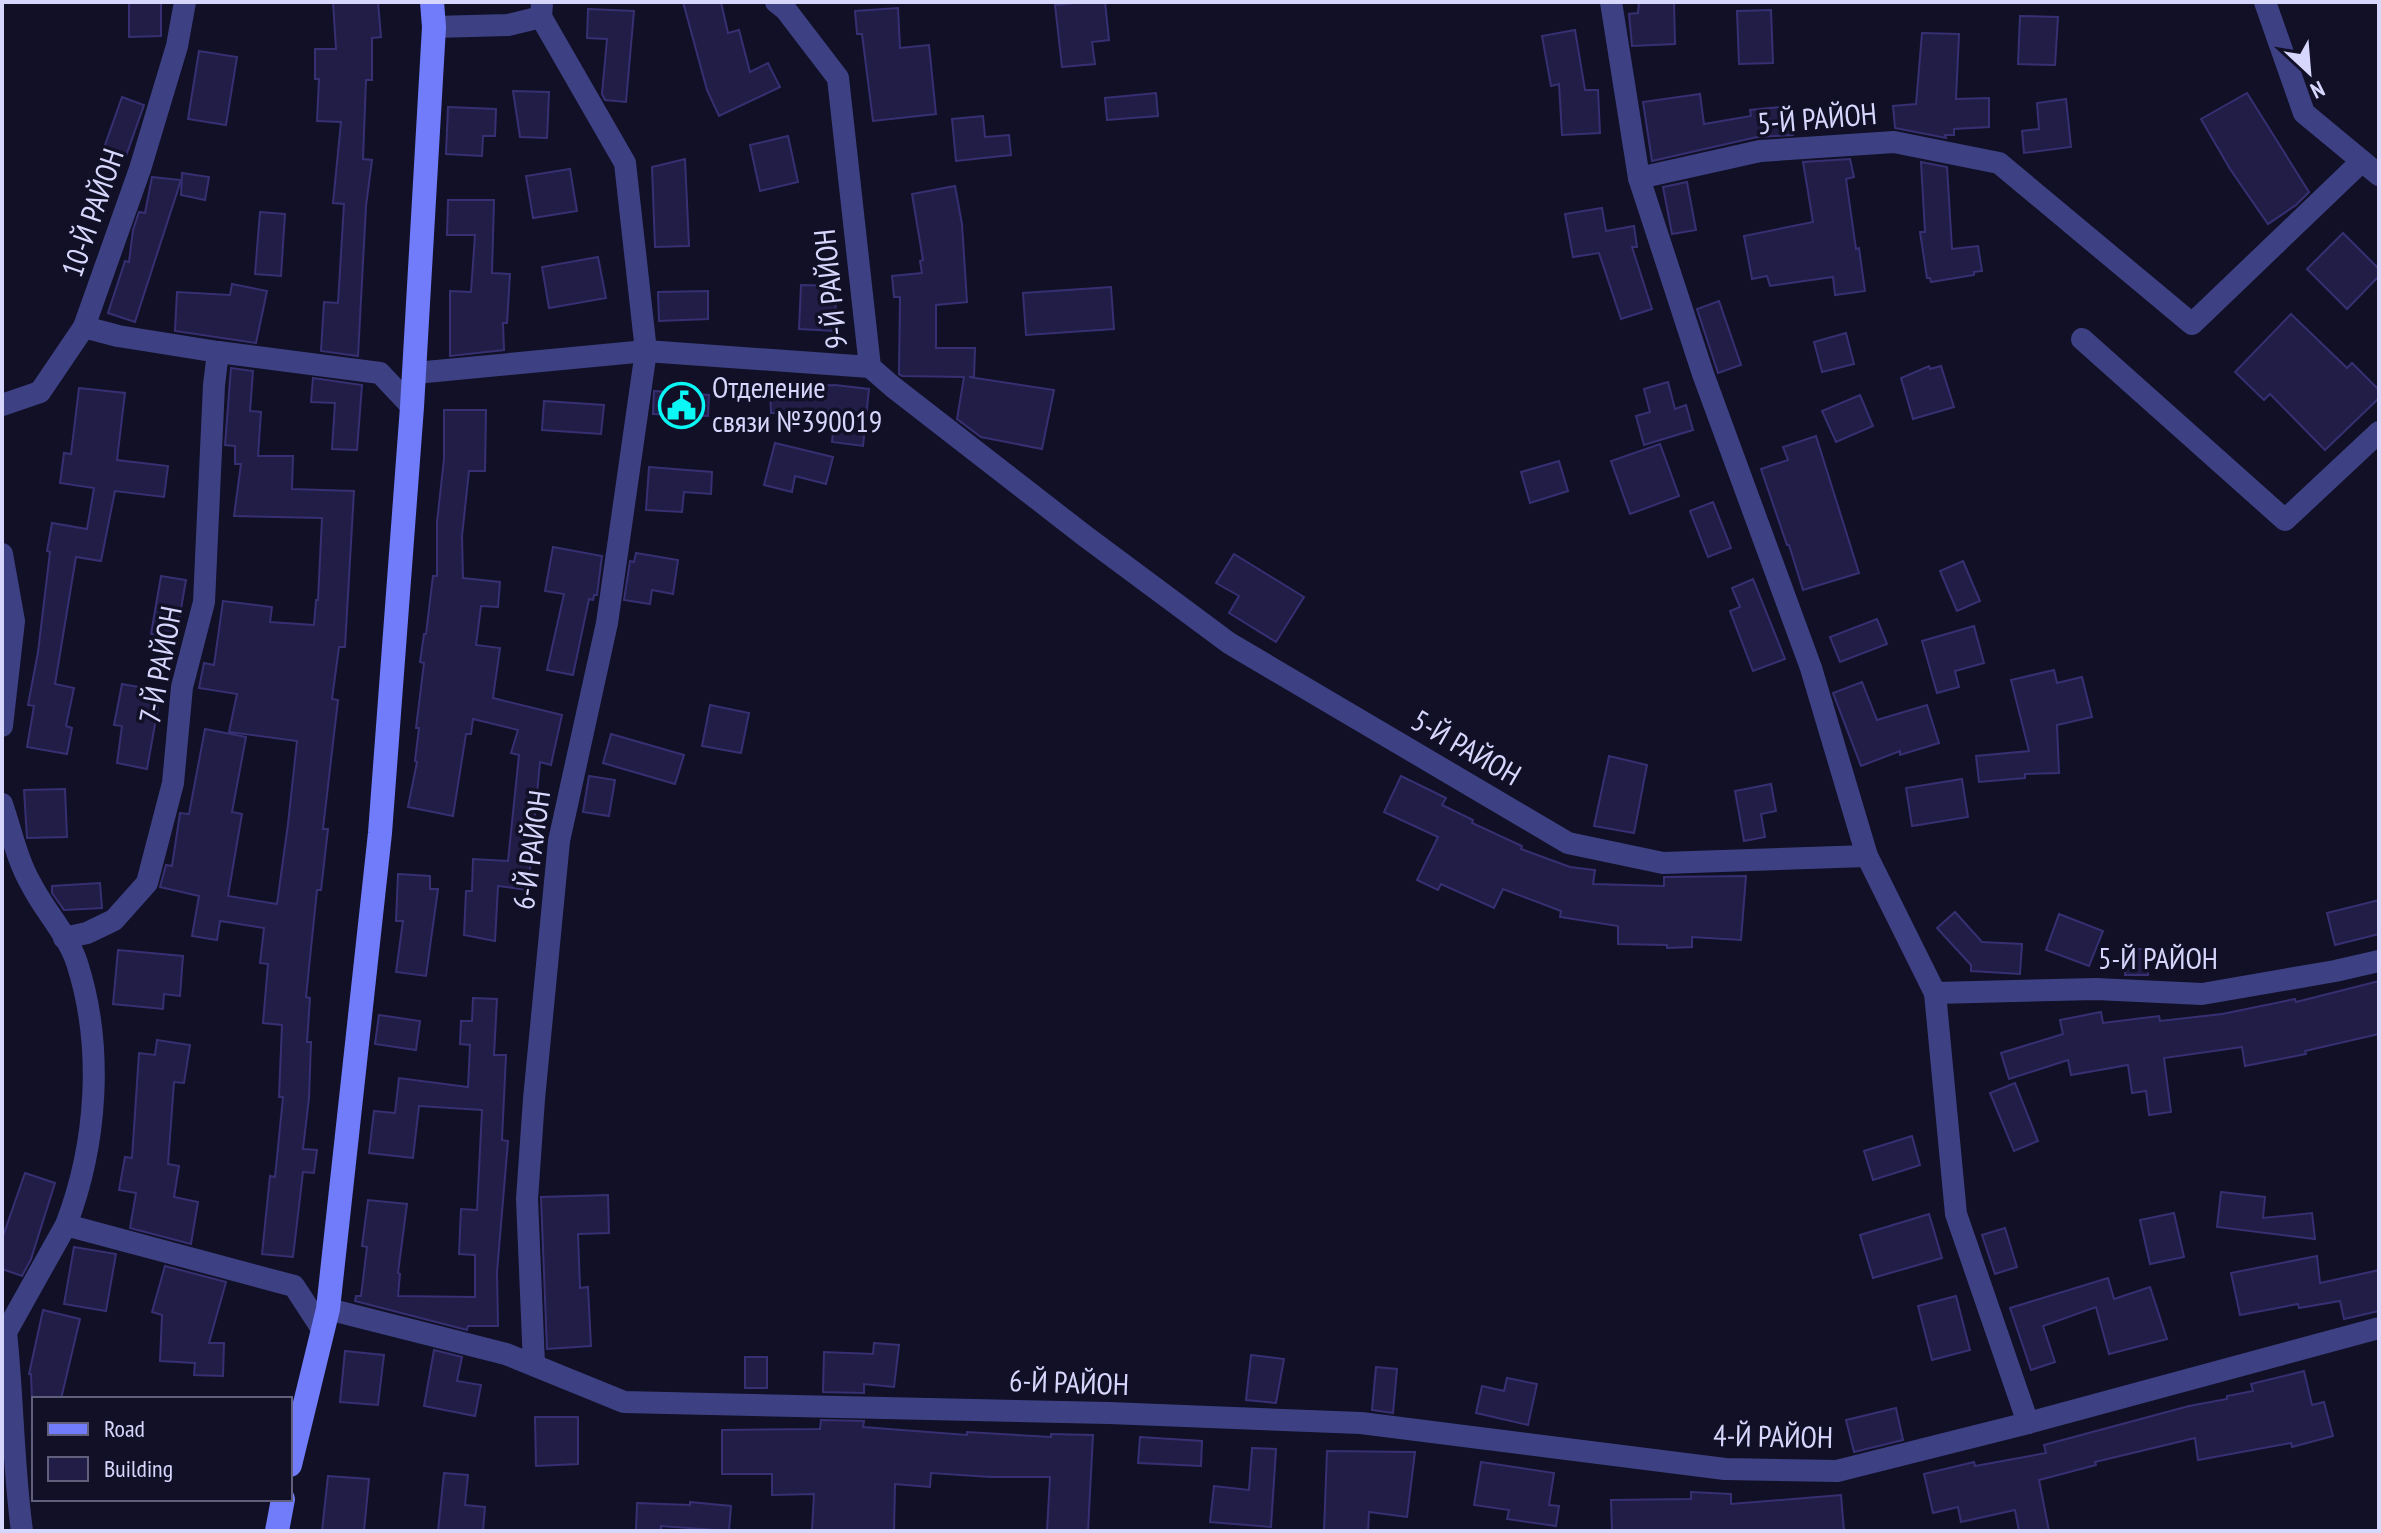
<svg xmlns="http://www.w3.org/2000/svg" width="2381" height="1533" font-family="'PT Sans Narrow',sans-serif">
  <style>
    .building { fill: #211d47; stroke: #363072; stroke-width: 2 }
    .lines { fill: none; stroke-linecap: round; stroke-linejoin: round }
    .street { stroke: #3d4184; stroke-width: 22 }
    .secondary { stroke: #717cfa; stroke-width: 24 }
    .labels { text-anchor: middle; stroke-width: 7; stroke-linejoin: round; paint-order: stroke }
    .street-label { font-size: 30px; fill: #d7d7fe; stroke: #121026 }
    .poi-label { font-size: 30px; fill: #d7d7fe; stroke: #121026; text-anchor: start }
  </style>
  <rect width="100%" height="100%" fill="#121026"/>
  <g class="building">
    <polygon points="129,2 161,2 161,36 129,37"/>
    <polygon points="333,2 378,2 381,37 372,38 372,80 366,80 363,159 372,160 366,206 358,356 321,351 324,302 338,303 344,204 333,203 341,122 317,121 319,79 315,79 315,49 336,49"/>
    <polygon points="683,2 721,2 728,33 739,30 750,72 768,63 780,87 719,116 707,90"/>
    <polygon points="1086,2 1105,2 1109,40 1092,42 1095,64 1062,67 1055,5"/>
    <polygon points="1639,2 1674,2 1675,44 1632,46 1629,14 1638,13"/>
    <polygon points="898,8 900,48 929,45 936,114 873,121 862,34 857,34 855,11"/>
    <polygon points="588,9 634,11 626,102 605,100 602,94 607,39 587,38"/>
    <polygon points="1771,10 1773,63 1739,64 1737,11"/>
    <polygon points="2020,16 2058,17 2055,65 2018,64"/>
    <polygon points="1575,30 1585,90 1598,90 1600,133 1562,135 1559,84 1551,86 1542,36"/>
    <polygon points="1922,33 1959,34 1956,99 1989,98 1989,127 1954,129 1954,135 1945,135 1946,138 1895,128 1893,106 1916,104"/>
    <polygon points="199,51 237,57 226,125 188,119"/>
    <polygon points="513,91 549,92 547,138 520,137"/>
    <polygon points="1156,93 1158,116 1107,120 1105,98"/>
    <polygon points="2247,93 2309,192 2296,205 2268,224 2230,169 2201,119"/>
    <polygon points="1700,94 1704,124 1751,116 1750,110 1789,106 1793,135 1757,137 1652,161 1643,102"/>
    <polygon points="122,97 144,105 126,156 104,148"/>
    <polygon points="2066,99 2071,147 2024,153 2022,131 2039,129 2037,103"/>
    <polygon points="448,107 496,109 495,136 483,136 482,156 446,154"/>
    <polygon points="983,116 985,137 1009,135 1011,155 956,161 952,119"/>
    <polygon points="788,136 798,182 760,191 750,145"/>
    <polygon points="685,159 689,246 655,247 652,167"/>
    <polygon points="1850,159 1854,177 1846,179 1856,249 1859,248 1865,291 1835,295 1833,277 1770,286 1767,276 1752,279 1744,236 1813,222 1803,162"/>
    <polygon points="1921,162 1947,167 1952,249 1978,246 1982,271 1974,272 1974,275 1931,282 1930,278 1927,278 1920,232 1925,232"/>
    <polygon points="570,169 577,211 533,218 526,176"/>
    <polygon points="182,173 209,177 205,200 181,195"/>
    <polygon points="152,177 181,180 135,322 108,313 125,261 129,262 133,230 139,212 145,213"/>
    <polygon points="1687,182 1696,230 1672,234 1663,187"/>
    <polygon points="955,186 962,224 967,302 936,305 936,348 975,348 974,377 969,377 1054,390 1042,449 981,437 957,419 964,377 902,376 899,374 900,297 894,297 892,276 922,273 920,261 923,260 912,194"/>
    <polygon points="448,200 494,200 492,273 510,274 507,323 503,323 504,350 450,356 450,291 471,292 475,235 447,235"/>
    <polygon points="1602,208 1606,231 1634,226 1637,247 1632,247 1652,309 1621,319 1599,253 1573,257 1565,214"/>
    <polygon points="260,212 285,214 281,276 255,274"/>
    <polygon points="2343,233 2379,269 2379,276 2347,309 2307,269"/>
    <polygon points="598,257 606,298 549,308 542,267"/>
    <polygon points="232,284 267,291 256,343 175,331 177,292 230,295"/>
    <polygon points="801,285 836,286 835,331 799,329"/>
    <polygon points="1111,287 1114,329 1026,335 1023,293"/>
    <polygon points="708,291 708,319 659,321 658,292"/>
    <polygon points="1719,301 1741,365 1718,373 1697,309"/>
    <polygon points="2291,314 2347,368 2352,363 2379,390 2379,398 2325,450 2270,394 2264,400 2235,372"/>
    <polygon points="1846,333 1854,364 1822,372 1814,342"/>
    <polygon points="1929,366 1930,369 1941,366 1954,407 1913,419 1901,378"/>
    <polygon points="231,368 253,371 250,411 261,412 258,456 293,456 292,489 354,491 345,647 339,647 332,699 338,700 323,829 328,829 321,890 317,890 306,997 310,998 307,1042 311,1042 309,1098 303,1149 317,1150 314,1173 303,1172 293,1257 262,1254 270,1176 275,1177 283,1097 279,1097 282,1025 263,1023 268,964 260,963 264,928 220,921 217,940 192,936 199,896 160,887 166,865 172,866 180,813 189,814 205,729 246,737 232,812 242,814 228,896 277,904 288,824 297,741 229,732 237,694 199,688 204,663 214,665 223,601 272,607 270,622 314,625 316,600 318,600 322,518 234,516 241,464 235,464 235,446 225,445"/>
    <polygon points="313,378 362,385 357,450 332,449 335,403 311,402"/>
    <polygon points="1668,382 1675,409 1686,405 1693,430 1644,445 1636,416 1650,412 1644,389"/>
    <polygon points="835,385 869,389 863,446 832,442 835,411 771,413 770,388"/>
    <polygon points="79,388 125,393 117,460 168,466 164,497 115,491 101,561 76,557 55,684 74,688 66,726 72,728 67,754 27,747 34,706 28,705 38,652 50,552 47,551 52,523 87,529 94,488 60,483 64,453 71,454"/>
    <polygon points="654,391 709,395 708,416 653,414"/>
    <polygon points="1860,395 1873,426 1836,442 1822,411"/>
    <polygon points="544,401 604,405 601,434 542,430"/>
    <polygon points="444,410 486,410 485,471 469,471 462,536 463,578 500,582 498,607 481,606 476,645 500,648 493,698 562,715 551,765 540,762 528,890 498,886 495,941 464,935 466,891 472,891 473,859 508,861 519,755 511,753 518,730 473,719 471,734 466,734 453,816 408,807 417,762 415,761 419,728 416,728 424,663 420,662 424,634 426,634 433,576 437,576 437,522 444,459"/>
    <polygon points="1816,436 1859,573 1803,590 1789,545 1787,545 1761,469 1788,460 1783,447"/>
    <polygon points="775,443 833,457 826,484 795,476 792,492 764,485"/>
    <polygon points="1660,444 1679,496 1630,514 1611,461"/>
    <polygon points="1559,461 1568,491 1530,503 1521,472"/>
    <polygon points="649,467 712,472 711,494 684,492 682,512 646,510"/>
    <polygon points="1713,502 1731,548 1708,557 1690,511"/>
    <polygon points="553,547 602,556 597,595 594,595 593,600 589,599 573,675 547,670 564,594 545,591"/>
    <polygon points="636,553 678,560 673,594 652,590 650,604 624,600 630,561 634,562"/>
    <polygon points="1234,554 1304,597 1276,642 1229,613 1239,596 1216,583"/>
    <polygon points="1963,561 1980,601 1957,611 1940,571"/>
    <polygon points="161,576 186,580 176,638 151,634"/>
    <polygon points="1753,579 1785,659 1753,671 1730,611 1740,607 1732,588"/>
    <polygon points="1877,619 1887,644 1840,662 1830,637"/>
    <polygon points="1974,626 1984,663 1955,671 1959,687 1937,693 1922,641"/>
    <polygon points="2054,670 2057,683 2082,677 2092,717 2057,725 2059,773 2025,774 2025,778 1979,782 1976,756 2029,751 2011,680"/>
    <polygon points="1862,682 1877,720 1927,705 1939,743 1900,755 1900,751 1861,766 1833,693"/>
    <polygon points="122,684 161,691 147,769 117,763 122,726 114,725"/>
    <polygon points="710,705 749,713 741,753 702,746"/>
    <polygon points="611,734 684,755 675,784 603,763"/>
    <polygon points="1609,756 1647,765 1634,833 1594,826"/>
    <polygon points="589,776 615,780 609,816 583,812"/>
    <polygon points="1401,776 1446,798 1442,805 1473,820 1472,823 1522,846 1521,849 1570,867 1595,870 1593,884 1664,886 1664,877 1746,876 1741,940 1692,937 1692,947 1667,948 1667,945 1618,944 1618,926 1560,917 1561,911 1503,889 1494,908 1441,884 1438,890 1417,880 1438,837 1384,812"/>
    <polygon points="1962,779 1968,817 1912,826 1906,788"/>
    <polygon points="1771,784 1776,811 1761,814 1765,837 1744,841 1735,791"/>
    <polygon points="65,789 67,837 27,838 24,790"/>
    <polygon points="398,874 430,876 430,889 438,889 426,976 396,972 403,921 396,921"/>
    <polygon points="100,883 102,908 64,910 52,893 52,886"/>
    <polygon points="2379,900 2379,934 2335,945 2327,913"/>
    <polygon points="1955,912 1982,942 2022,944 2020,974 1971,971 1971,965 1937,928"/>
    <polygon points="2059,914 2103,931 2089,966 2046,950"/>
    <rect x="2125" y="949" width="23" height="26"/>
    <polygon points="118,950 183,956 180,996 164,994 163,1009 113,1004"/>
    <polygon points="2379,981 2379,1034 2305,1051 2306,1054 2245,1066 2242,1047 2164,1058 2171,1112 2149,1115 2146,1091 2132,1093 2128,1065 2071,1075 2068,1060 2009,1079 2001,1053 2063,1034 2060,1020 2101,1012 2103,1023 2159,1016 2160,1021 2222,1014 2295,999 2296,1002"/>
    <polygon points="473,998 497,999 494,1055 506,1055 502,1140 508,1141 497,1272 498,1326 468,1326 467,1330 355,1301 356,1296 361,1296 367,1247 362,1246 368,1200 407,1204 398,1273 400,1274 398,1296 475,1297 475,1255 459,1254 461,1209 477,1210 482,1110 419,1106 413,1158 369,1153 374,1111 395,1113 399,1078 468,1087 470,1045 460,1044 461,1021 472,1021"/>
    <polygon points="379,1015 420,1021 416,1050 375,1044"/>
    <polygon points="157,1040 190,1045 184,1083 174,1082 168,1164 179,1166 174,1197 198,1202 191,1244 130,1228 136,1193 119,1190 125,1157 132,1158 139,1053 155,1055"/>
    <polygon points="2015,1083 2038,1141 2014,1151 1990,1093"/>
    <polygon points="1912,1136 1920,1165 1873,1180 1864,1151"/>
    <polygon points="25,1173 55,1183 31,1259 22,1276 2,1269 2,1239"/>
    <polygon points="2221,1192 2265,1197 2263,1218 2312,1213 2315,1239 2217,1227"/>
    <polygon points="608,1195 609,1233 578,1234 580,1288 588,1287 591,1346 547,1349 541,1197"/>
    <polygon points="2174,1213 2184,1257 2150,1264 2140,1220"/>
    <polygon points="1929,1214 1942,1258 1873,1278 1860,1235"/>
    <polygon points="2005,1228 2017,1267 1995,1274 1982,1235"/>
    <polygon points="74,1247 116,1254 106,1311 64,1304"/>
    <polygon points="2317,1256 2320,1283 2379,1270 2379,1311 2344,1319 2340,1301 2299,1308 2298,1304 2240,1315 2231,1273"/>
    <polygon points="165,1266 226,1282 209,1343 224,1343 223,1376 194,1375 195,1363 160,1361 162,1315 152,1312"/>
    <polygon points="2108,1278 2114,1299 2150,1287 2167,1339 2109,1354 2096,1307 2043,1326 2055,1362 2031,1370 2010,1308"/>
    <polygon points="1956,1296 1970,1350 1932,1360 1918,1306"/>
    <polygon points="43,1310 80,1319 61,1399 32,1399 31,1374 29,1374"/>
    <polygon points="874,1343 899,1345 894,1387 864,1384 864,1393 823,1392 824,1352 873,1354"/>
    <polygon points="434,1350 462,1357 457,1381 481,1385 475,1416 424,1406"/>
    <polygon points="345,1351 384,1355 378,1405 340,1402"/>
    <polygon points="1251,1355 1284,1359 1276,1403 1246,1400"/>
    <rect x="745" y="1357" width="22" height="31"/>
    <polygon points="1376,1367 1397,1369 1393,1413 1372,1410"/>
    <polygon points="2304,1371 2312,1405 2324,1402 2333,1436 2292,1447 2291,1443 2198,1460 2195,1438 2095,1462 2096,1465 2039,1480 2049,1531 2019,1531 2015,1510 1961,1522 1958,1507 1933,1513 1924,1474 1974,1462 1975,1466 2046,1453 2044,1445 2189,1406 2227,1399 2227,1396 2253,1391 2251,1384"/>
    <polygon points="1507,1378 1537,1384 1528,1425 1476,1413 1482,1386 1504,1391"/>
    <polygon points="1896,1408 1903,1440 1854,1452 1846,1420"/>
    <polygon points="535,1417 578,1417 578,1464 536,1466"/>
    <polygon points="821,1420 864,1421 863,1427 967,1435 967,1432 1051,1437 1051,1434 1093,1435 1088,1531 1047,1531 1050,1477 991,1477 931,1473 930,1487 895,1484 894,1531 812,1531 814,1494 772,1495 772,1474 722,1474 722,1430 820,1429"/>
    <polygon points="1140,1437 1202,1441 1201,1466 1138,1463"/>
    <polygon points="1252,1448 1276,1449 1271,1527 1210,1522 1214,1486 1249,1490"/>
    <polygon points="1327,1451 1415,1452 1407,1517 1369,1512 1368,1531 1324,1531"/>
    <polygon points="1481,1462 1554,1473 1549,1505 1559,1506 1556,1526 1507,1519 1509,1510 1474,1505"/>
    <polygon points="444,1473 468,1475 465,1505 485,1507 483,1531 438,1531"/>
    <polygon points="328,1476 369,1479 364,1531 322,1531"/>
    <polygon points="1691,1492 1731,1494 1731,1504 1841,1495 1844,1531 1612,1531 1611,1500 1691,1499"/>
    <polygon points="690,1502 731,1506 729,1531 661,1526 661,1531 636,1531 637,1503 690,1505"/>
  </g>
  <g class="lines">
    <g class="street">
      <polyline points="776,2 786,10 838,78 870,367 893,387 1085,536 1229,643 1568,843 1663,863 1867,856"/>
      <polyline points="1611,2 1639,178 1703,374 1811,668 1867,856 1935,993 1956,1214 2028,1423"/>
      <polyline points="2265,2 2304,113 2379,175"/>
      <polyline points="434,27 508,25 541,17 542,3"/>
      <polyline points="1639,178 1760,151 1894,142 1999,163 2192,324 2362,161"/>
      <polyline points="84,327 118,336 218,352 380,373 412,407"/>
      <polyline points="2082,339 2285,520 2379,432"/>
      <polyline points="415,373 646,351 870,367"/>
      <polyline points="2,405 40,392 84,327 140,169 177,46 185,2"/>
      <polyline points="2,554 14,621 2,726"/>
      <path d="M2,804C11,830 17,860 31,884C44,910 68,935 77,963C104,1047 97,1144 66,1225"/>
      <polyline points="64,938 87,933 114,920 147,883 173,783 182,687 204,602 214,385 218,352"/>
      <polyline points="1935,993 2096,989 2202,994 2335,971 2379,961"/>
      <polyline points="328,1309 506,1354 624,1402 1109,1413 1361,1423 1725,1469 1837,1471 2028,1423 2379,1328"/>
      <path d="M6,1332C13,1398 13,1465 22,1531"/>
      <polyline points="2,1333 6,1332 66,1225 294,1286 322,1329"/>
      <polyline points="534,1364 527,1199 534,1099 559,841 607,623 646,351 625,163 541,17"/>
    </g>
    <g class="secondary">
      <polyline points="290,1465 328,1309 380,833 412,407 434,27 432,2"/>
      <polyline points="277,1531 283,1499"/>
    </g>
  </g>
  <defs>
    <symbol id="civic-ring" viewBox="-11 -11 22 22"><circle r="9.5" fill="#121026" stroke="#0af7f6" stroke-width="1.5"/><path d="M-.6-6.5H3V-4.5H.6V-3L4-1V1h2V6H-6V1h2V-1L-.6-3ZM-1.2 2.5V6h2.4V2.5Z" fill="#0af7f6"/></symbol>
  </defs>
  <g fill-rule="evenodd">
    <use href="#civic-ring" x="656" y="380" width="51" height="51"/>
  </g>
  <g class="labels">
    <g class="street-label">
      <text transform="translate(1817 119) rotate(-5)" y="10">5-Й РАЙОН</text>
      <text transform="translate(93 213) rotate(-71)" y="10">10-Й РАЙОН</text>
      <text transform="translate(831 289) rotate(-96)" y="10">9-Й РАЙОН</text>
      <text transform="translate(161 665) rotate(-79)" y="10">7-Й РАЙОН</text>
      <text transform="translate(1466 748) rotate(30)" y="10">5-Й РАЙОН</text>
      <text transform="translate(532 850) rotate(-82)" y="10">6-Й РАЙОН</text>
      <text x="2158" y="969">5-Й РАЙОН</text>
      <text transform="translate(1069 1383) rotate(2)" y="10">6-Й РАЙОН</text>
      <text transform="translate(1773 1437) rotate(1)" y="10">4-Й РАЙОН</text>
    </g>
    <g class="poi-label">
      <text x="712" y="398">Отделение<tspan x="712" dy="34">связи №390019</tspan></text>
    </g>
  </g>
  <rect width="2381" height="1533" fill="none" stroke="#d7d7fe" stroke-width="8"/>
  <rect x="32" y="1397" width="260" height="104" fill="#121026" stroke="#61607c" stroke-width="2"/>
  <rect x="48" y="1423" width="40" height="12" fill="#717cfa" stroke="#61607c" stroke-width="2"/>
  <text x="104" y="1437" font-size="24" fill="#d7d7fe">Road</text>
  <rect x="48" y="1457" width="40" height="24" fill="#211d47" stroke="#61607c" stroke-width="2"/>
  <text x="104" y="1477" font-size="24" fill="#d7d7fe">Building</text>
  <g transform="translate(2309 72) rotate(154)" stroke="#121026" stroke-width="6" paint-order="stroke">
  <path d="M0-6L14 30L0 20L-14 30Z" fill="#d7d7fe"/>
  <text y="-12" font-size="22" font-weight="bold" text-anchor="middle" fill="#d7d7fe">N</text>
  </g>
</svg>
